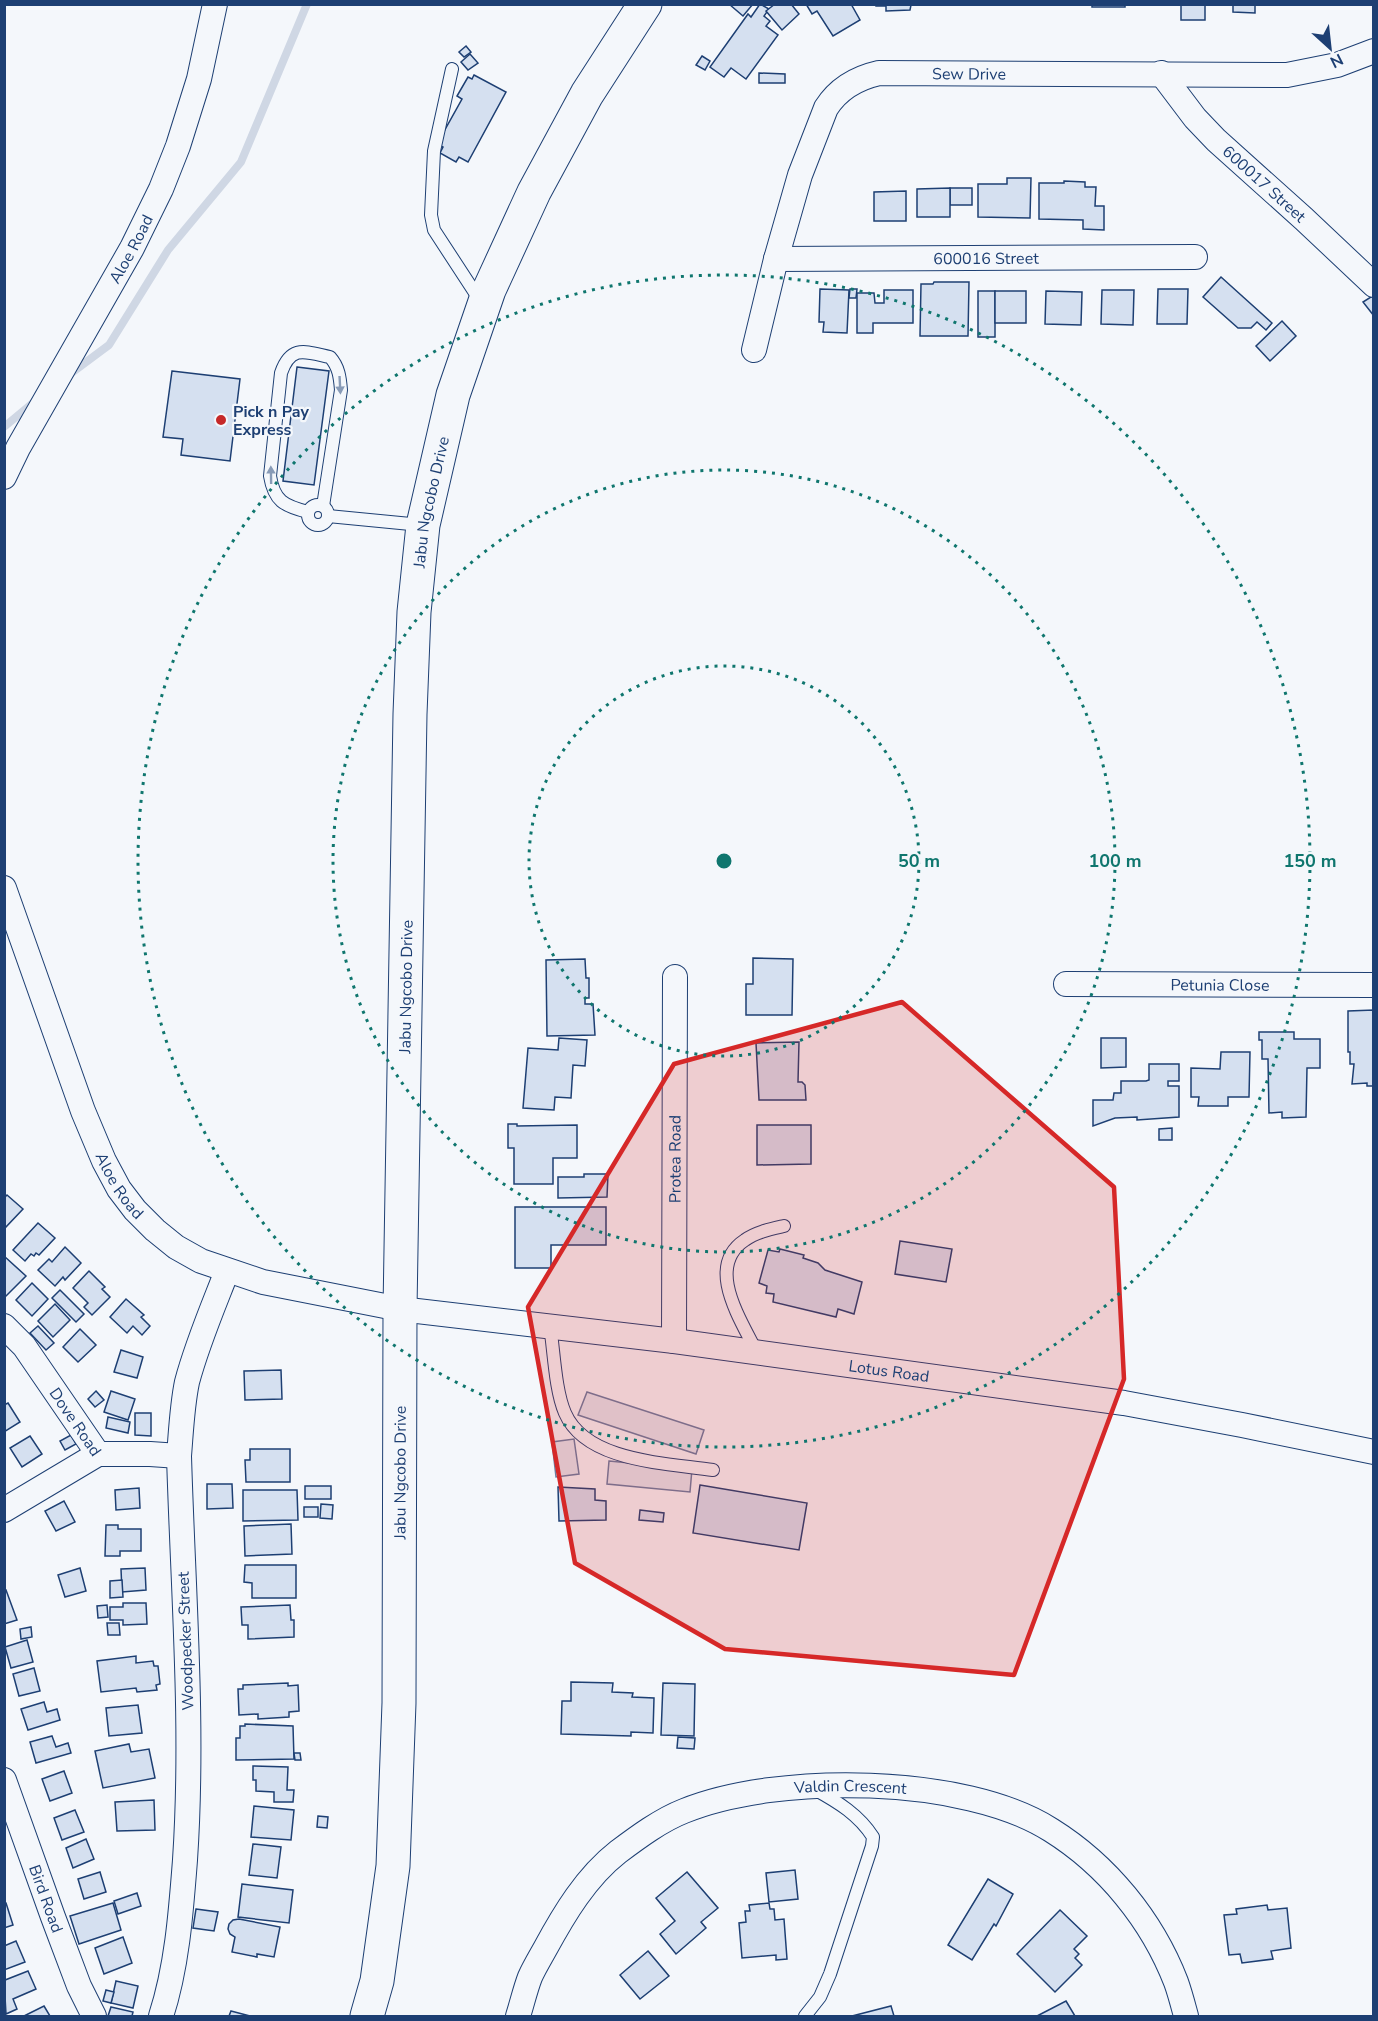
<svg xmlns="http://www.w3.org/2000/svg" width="1378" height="2021" font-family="'Nunito Sans',sans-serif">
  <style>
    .parking { fill: #e3e8f0; stroke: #687fa3; stroke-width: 1.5 }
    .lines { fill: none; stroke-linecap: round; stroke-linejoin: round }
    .stream { stroke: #cfd7e4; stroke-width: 8 }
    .building { fill: #d5e0f0; stroke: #1d3f73; stroke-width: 1.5 }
    .service-casing { stroke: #1d3f73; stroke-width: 14 }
    .minor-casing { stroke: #1d3f73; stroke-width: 26 }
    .secondary-casing { stroke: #1d3f73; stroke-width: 35 }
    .service { stroke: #f4f7fb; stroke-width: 12 }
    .minor { stroke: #f4f7fb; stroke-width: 24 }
    .secondary { stroke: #f4f7fb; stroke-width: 33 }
    .oneway { fill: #889bb7 }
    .marked { fill: #d62828; fill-opacity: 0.2; stroke: #d62828; stroke-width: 4.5; stroke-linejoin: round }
    .ring { fill: none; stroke: #0f766e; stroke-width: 3; stroke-dasharray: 3 6 }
    .poi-dot { fill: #c62828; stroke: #f4f7fb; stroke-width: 2 }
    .labels { text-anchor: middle; stroke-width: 4.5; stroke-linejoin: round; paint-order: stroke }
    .street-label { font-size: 16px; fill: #1d3f73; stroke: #f4f7fb }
    .poi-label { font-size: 16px; font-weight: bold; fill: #1d3f73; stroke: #f4f7fb; text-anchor: start }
    .centre { fill: #0f766e; stroke: #f4f7fb; stroke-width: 3 }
    .ring-label { font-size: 18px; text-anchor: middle; font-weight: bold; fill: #0f766e; stroke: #f4f7fb; stroke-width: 4.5; stroke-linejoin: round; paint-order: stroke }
  </style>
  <rect width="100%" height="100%" fill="#f4f7fb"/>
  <g class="parking">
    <polygon points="587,1392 704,1430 696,1454 578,1415"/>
    <polygon points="574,1439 579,1474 556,1477 552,1442"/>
    <polygon points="609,1461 692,1469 690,1492 607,1484"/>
  </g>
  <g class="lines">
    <g class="stream">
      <polyline points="70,374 109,345 168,250 241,162 307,4"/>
      <polyline points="4,427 34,402"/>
    </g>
  </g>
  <g class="building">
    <polygon points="729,4 753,4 743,16"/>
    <polygon points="760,4 769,9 764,16 770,21 766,26 778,35 746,79 731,68 724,77 710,67 748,14 751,17"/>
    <polygon points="775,4 791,4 799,14 782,30 766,11"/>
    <polygon points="806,4 851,4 860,20 833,36 817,11 812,14"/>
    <polygon points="876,4 923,4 911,5 910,10 886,11 886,6 876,6"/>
    <rect x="1092" y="4" width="33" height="3"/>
    <rect x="1181" y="4" width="24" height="16"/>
    <polygon points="1233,4 1255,4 1255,13 1233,12"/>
    <polygon points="466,46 471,52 464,57 459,52"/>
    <polygon points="470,54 478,63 468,70 461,62"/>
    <polygon points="702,56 710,61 705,70 696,65"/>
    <polygon points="759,73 785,74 785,83 759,83"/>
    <polygon points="474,75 506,92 468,162 459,157 456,162 440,153 443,147 437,144 462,99 457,96 468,77 472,79"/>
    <polygon points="1007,178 1031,178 1030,218 978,217 978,184 1007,184"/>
    <polygon points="1064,181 1085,182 1085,187 1096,187 1095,206 1104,206 1104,230 1083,229 1083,220 1039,219 1039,183 1064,183"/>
    <rect x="950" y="188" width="22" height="17"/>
    <polygon points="950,188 950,217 917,217 917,189"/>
    <polygon points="906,191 906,221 874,221 874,192"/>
    <polygon points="1221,277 1272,323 1266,330 1257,322 1251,328 1238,328 1203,297"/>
    <polygon points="934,282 969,282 968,336 920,336 921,284 933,284"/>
    <polygon points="820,289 849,290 847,333 823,332 824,322 819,322"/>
    <polygon points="850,289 857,289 856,298 849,298"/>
    <polygon points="1158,289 1188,289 1187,324 1157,324"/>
    <polygon points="884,290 913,290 913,323 873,323 873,333 857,333 857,293 874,293 875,303 884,303"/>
    <polygon points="1102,290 1134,290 1133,325 1101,324"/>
    <rect x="978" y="291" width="17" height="46"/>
    <rect x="995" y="291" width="31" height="32"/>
    <polygon points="1046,291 1082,292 1081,325 1045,324"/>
    <polygon points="1374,295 1374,316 1363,302"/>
    <polygon points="1282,321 1296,336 1270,361 1256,346"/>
    <polygon points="297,367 329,371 314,485 283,481"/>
    <polygon points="172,371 240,379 230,461 181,455 183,439 163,437"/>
    <polygon points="753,958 793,959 792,1015 746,1015 746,984 753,984"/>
    <polygon points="585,959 586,978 589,978 589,998 585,998 585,1004 593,1004 595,1035 547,1036 546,960"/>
    <polygon points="1374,1010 1374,1086 1367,1086 1367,1083 1352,1084 1354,1064 1350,1064 1350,1052 1348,1052 1348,1011"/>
    <polygon points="1259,1032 1294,1032 1294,1039 1320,1039 1320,1068 1307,1068 1306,1117 1282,1118 1282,1112 1269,1113 1268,1059 1262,1059 1262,1040 1259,1040"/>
    <polygon points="559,1038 587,1040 585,1066 573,1065 571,1098 555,1097 554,1110 523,1108 528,1048 558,1050"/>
    <polygon points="1101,1038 1126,1038 1126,1067 1101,1068"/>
    <polygon points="799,1042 798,1082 802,1082 805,1085 806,1100 759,1100 756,1043"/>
    <polygon points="1221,1052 1250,1052 1249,1097 1228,1097 1228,1106 1198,1106 1199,1097 1191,1097 1191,1068 1220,1069"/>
    <polygon points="1149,1064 1179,1064 1179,1081 1168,1081 1168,1086 1179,1086 1179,1117 1137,1120 1137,1117 1115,1118 1093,1126 1093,1100 1113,1100 1114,1093 1121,1093 1121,1081 1146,1081 1149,1080"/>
    <polygon points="508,1124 517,1124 517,1126 577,1125 577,1158 553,1158 553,1184 514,1184 514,1148 508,1148"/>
    <polygon points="757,1125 811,1125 811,1164 757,1165"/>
    <polygon points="1172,1128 1172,1140 1159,1140 1159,1129"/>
    <polygon points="584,1174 608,1174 607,1197 558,1198 558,1177 584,1177"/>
    <polygon points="7,1195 23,1209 4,1229 4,1198"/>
    <polygon points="515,1207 606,1207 606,1245 551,1245 551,1268 515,1268"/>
    <polygon points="38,1223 55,1238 39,1255 36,1253 34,1256 31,1254 25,1261 13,1250"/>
    <polygon points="900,1241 952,1249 946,1282 895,1274"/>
    <polygon points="65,1247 81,1263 65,1280 63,1277 55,1286 38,1270 49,1259 52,1262"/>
    <polygon points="780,1249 804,1255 803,1258 818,1263 825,1270 862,1282 854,1314 838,1309 836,1317 773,1302 774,1294 766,1293 767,1286 759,1283 768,1250 779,1252"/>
    <polygon points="4,1256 26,1276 4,1298"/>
    <polygon points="89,1271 105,1287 102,1289 110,1297 92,1315 84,1307 88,1303 73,1288"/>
    <polygon points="32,1283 48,1299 32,1316 16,1300"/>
    <polygon points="60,1290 84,1314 76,1322 52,1298"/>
    <polygon points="126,1299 144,1315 141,1317 150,1326 142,1335 133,1326 127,1333 110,1317"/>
    <polygon points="55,1304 70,1320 53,1337 38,1321"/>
    <polygon points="38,1326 54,1343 46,1350 30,1333"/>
    <polygon points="80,1329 96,1345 78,1362 63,1347"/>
    <polygon points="121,1350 143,1357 137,1378 114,1372"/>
    <polygon points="281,1370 282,1399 245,1400 244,1371"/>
    <polygon points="96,1391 104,1400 95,1407 88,1399"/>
    <polygon points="111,1391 135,1399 128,1420 104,1412"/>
    <polygon points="8,1403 20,1422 4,1432 4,1405"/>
    <polygon points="135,1413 151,1413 151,1436 135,1435"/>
    <polygon points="108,1417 130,1422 128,1433 106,1428"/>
    <polygon points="71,1435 76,1444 65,1450 60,1441"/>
    <polygon points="30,1436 42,1454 22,1467 10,1448"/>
    <polygon points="250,1449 290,1449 290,1482 246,1482 245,1460 250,1460"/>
    <polygon points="207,1484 232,1484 233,1508 207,1509"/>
    <polygon points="700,1485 807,1503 799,1550 693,1533"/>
    <rect x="305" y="1486" width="26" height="13"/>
    <polygon points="558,1487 595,1489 595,1500 606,1501 606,1520 559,1521"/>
    <polygon points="139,1488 140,1508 116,1510 115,1490"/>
    <polygon points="243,1490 297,1490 298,1520 243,1521"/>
    <polygon points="64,1501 75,1522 56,1531 45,1511"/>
    <polygon points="321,1504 333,1505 332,1519 320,1518"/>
    <rect x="304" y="1507" width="14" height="10"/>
    <polygon points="640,1510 664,1513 663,1522 639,1520"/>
    <polygon points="291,1524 292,1554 245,1556 244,1526"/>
    <polygon points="106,1525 118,1525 118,1529 141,1529 141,1551 120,1551 120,1556 105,1556"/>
    <polygon points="245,1565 296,1565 296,1598 252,1598 252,1583 244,1582"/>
    <polygon points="80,1568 86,1591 65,1597 58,1575"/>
    <polygon points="145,1568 146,1590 122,1592 121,1569"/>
    <polygon points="122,1580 123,1597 110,1598 110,1581"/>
    <polygon points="6,1590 17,1620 4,1624 4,1591"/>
    <polygon points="123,1603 146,1603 147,1624 123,1625 123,1620 110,1620 110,1607 123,1607"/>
    <polygon points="107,1605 108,1617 98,1618 97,1606"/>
    <polygon points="290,1605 291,1620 294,1620 294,1637 248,1639 248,1625 242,1625 241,1607"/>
    <polygon points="107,1623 119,1623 120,1635 108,1635"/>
    <polygon points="31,1627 32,1637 21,1639 20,1629"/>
    <polygon points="27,1640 33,1662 11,1668 5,1647"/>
    <polygon points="136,1656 136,1663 153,1661 154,1666 158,1666 160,1684 156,1685 157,1690 137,1692 136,1688 101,1692 97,1661"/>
    <polygon points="34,1668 40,1691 19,1696 13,1674"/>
    <polygon points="571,1682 613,1683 612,1692 633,1693 632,1697 654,1698 653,1733 631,1732 631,1736 561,1734 562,1701 571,1701"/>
    <polygon points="288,1683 288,1686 298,1685 299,1711 289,1712 289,1717 258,1719 258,1714 239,1715 238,1689 243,1689 243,1685"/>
    <polygon points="663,1683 695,1684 694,1736 661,1735"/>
    <polygon points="44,1702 47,1712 57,1709 60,1720 28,1730 21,1709"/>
    <polygon points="138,1705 142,1733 109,1736 106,1708"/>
    <polygon points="245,1724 293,1726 294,1759 236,1760 236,1738 240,1738 240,1726 245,1726"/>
    <polygon points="52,1736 56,1747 68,1743 71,1753 36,1763 30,1742"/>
    <polygon points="678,1737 695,1738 694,1749 677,1748"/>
    <polygon points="129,1744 131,1752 149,1749 155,1778 103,1788 95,1751"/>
    <polygon points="294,1753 300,1753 301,1760 295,1760"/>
    <polygon points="253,1766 288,1767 287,1790 294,1790 293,1802 274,1802 274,1792 256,1791 256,1780 253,1780"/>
    <polygon points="64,1771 72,1793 50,1801 42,1779"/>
    <polygon points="154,1800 155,1830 117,1831 115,1802"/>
    <polygon points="254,1806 294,1810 291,1840 251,1837"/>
    <polygon points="75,1810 84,1832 62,1840 54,1818"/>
    <polygon points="318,1816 328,1817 327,1828 317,1827"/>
    <polygon points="86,1839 94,1859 73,1868 66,1848"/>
    <polygon points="253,1844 281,1847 277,1878 249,1875"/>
    <polygon points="795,1870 798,1899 769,1902 766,1873"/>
    <polygon points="100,1872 106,1892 84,1899 78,1879"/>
    <polygon points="687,1872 718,1908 701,1922 706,1928 676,1954 660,1934 675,1921 656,1898"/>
    <polygon points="988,1879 1013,1894 996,1926 994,1924 972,1960 948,1945"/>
    <polygon points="242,1884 293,1890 289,1923 238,1917"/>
    <polygon points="137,1893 141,1906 118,1914 114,1901"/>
    <polygon points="4,1903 6,1903 13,1925 4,1928"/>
    <polygon points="113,1903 121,1930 79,1944 70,1916"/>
    <polygon points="769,1903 770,1909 774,1909 775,1920 784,1919 787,1959 776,1960 776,1955 742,1958 739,1923 746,1922 745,1911 750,1911 749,1905"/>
    <polygon points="1267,1905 1268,1910 1287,1908 1291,1948 1271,1951 1273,1959 1242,1963 1240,1954 1229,1955 1224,1915 1237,1914 1236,1909"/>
    <polygon points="196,1909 218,1912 214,1931 193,1928"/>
    <polygon points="1060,1910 1087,1936 1074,1949 1079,1954 1075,1958 1082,1965 1055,1992 1017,1954"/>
    <polygon points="239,1919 280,1927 274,1957 257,1954 257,1957 232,1952 235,1937 230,1934 228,1929 229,1924 233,1920"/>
    <polygon points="123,1937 132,1963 104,1974 95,1948"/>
    <polygon points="16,1941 25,1962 4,1970 4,1946"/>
    <polygon points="648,1951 669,1976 640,1999 620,1975"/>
    <polygon points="28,1971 36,1989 13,1999 17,2009 6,2014 4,1979 5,1980"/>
    <polygon points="116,1981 138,1986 133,2008 111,2003"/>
    <polygon points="106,1990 114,1992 111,2003 103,2001"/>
    <polygon points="1066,2001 1075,2016 1037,2016"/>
    <polygon points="44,2006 50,2016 24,2016"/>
    <polygon points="891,2006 894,2016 852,2016"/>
    <polygon points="111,2007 133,2012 132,2016 108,2016"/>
    <polygon points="231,2011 250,2016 229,2016"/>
  </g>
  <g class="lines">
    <defs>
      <g id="service">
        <polyline points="452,69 434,151 431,215 434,230 481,302"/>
        <circle cx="318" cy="515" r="10"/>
        <path d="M308,512C284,506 274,501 270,476L281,373C291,344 306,352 330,357C339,367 340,378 341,390L323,506"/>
        <polyline points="328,516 421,525"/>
        <path d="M550,1326C554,1351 555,1390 565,1413C586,1462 667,1463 713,1470"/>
        <path d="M757,1353C742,1321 704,1267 745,1240C756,1232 771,1229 784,1226"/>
        <path d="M805,2016L820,1997L830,1974L872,1846L873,1837C859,1815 838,1802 816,1790"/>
      </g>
      <g id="minor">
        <path id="s1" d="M1161,73L1195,118L1216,140L1304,219L1374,285"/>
        <path id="s2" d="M776,259L1195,257"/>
        <path id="s3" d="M754,350L776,259L800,175L826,108C838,89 857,78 879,73L1287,75L1337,65L1374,51"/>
        <path id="s4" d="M4,477L18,448L132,248L161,189L178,146L199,79L215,4"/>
        <path id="s5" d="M4,888L83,1111L104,1161L119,1189L135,1210L155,1230L176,1247L201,1261L263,1282L400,1309L674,1341L1124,1403L1242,1425L1374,1452"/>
        <path id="s6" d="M1066,984L1374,985"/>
        <path id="s7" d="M4,1326L24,1346L98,1454"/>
        <path id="s8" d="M674,1341L675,977"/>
        <polyline points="4,1510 98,1454 150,1454 179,1456"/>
        <path id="s9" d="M4,1780L53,1917L79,1986L94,2016"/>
        <path d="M161,2016C177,1967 181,1912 185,1860C194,1726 183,1591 179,1456C181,1432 182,1406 187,1382C197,1344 213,1307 227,1271"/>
        <path id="s10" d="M518,2016C522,2004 525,1990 530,1977C534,1968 540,1958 545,1949C564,1914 586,1877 618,1852C638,1837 661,1820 684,1811C777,1773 965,1775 1051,1830C1107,1865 1152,1920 1176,1982C1180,1993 1183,2005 1186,2016"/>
      </g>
      <g id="secondary">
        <path id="s11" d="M367,2016L377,1981L393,1866L399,1703L400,1309L410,714L414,612L423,525L453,395L489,290L534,192L587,94L645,4"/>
      </g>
    </defs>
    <use href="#service" class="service-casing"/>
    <use href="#minor" class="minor-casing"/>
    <use href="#secondary" class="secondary-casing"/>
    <use href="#service" class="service"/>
    <use href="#minor" class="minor"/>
    <use href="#secondary" class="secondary"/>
  </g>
  <defs><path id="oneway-solid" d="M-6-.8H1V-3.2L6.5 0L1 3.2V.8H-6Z" transform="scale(1.5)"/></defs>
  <g class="oneway">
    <use href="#oneway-solid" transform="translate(340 385) rotate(87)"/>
    <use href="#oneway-solid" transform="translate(271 475) rotate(-91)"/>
  </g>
  <path class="marked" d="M902,1002L1114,1187L1124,1379L1014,1675L725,1649L575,1563L528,1307L674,1064Z"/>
  <g class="ring">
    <circle cx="724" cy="861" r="195"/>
    <circle cx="724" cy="861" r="391"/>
    <circle cx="724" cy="861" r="586"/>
  </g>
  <circle class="poi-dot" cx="221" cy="420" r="6"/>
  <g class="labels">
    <g class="street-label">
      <text dy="6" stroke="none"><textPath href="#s3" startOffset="408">Sew Drive</textPath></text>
      <text dy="6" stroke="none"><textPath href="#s1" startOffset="152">600017 Street</textPath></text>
      <text dy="6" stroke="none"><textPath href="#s4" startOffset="261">Aloe Road</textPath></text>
      <text dy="6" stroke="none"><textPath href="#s2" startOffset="210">600016 Street</textPath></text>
      <text dy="6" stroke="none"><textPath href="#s11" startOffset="1518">Jabu Ngcobo Drive</textPath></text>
      <text dy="6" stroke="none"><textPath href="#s6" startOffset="154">Petunia Close</textPath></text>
      <text dy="6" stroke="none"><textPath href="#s11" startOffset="1032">Jabu Ngcobo Drive</textPath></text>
      <text dy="6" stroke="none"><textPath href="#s8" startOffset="182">Protea Road</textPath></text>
      <text dy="6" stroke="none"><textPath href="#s5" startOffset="320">Aloe Road</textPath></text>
      <text dy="6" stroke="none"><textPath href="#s5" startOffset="1131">Lotus Road</textPath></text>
      <text dy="6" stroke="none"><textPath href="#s7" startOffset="120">Dove Road</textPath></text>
      <text dy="6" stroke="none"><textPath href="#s11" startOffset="546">Jabu Ngcobo Drive</textPath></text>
      <text transform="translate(185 1641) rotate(-92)" y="6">Woodpecker Street</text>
      <text dy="6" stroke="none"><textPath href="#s10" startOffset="442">Valdin Crescent</textPath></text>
      <text dy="6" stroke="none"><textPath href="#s9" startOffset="126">Bird Road</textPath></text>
    </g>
    <g class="poi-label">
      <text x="233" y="417">Pick n Pay<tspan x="233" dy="18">Express</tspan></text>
    </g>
  </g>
  <circle cx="724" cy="861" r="9" class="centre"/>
  <g class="ring-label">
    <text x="919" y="867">50 m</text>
    <text x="1115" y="867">100 m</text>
    <text x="1310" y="867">150 m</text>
  </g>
  <rect width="1378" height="2021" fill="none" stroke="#1d3f73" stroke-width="12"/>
  <g transform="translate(1330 48) rotate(153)" stroke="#f4f7fb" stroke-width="4.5" paint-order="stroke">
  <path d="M0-4.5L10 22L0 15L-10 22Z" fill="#1d3f73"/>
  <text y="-9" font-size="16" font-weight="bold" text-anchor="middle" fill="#1d3f73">N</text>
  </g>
</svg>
